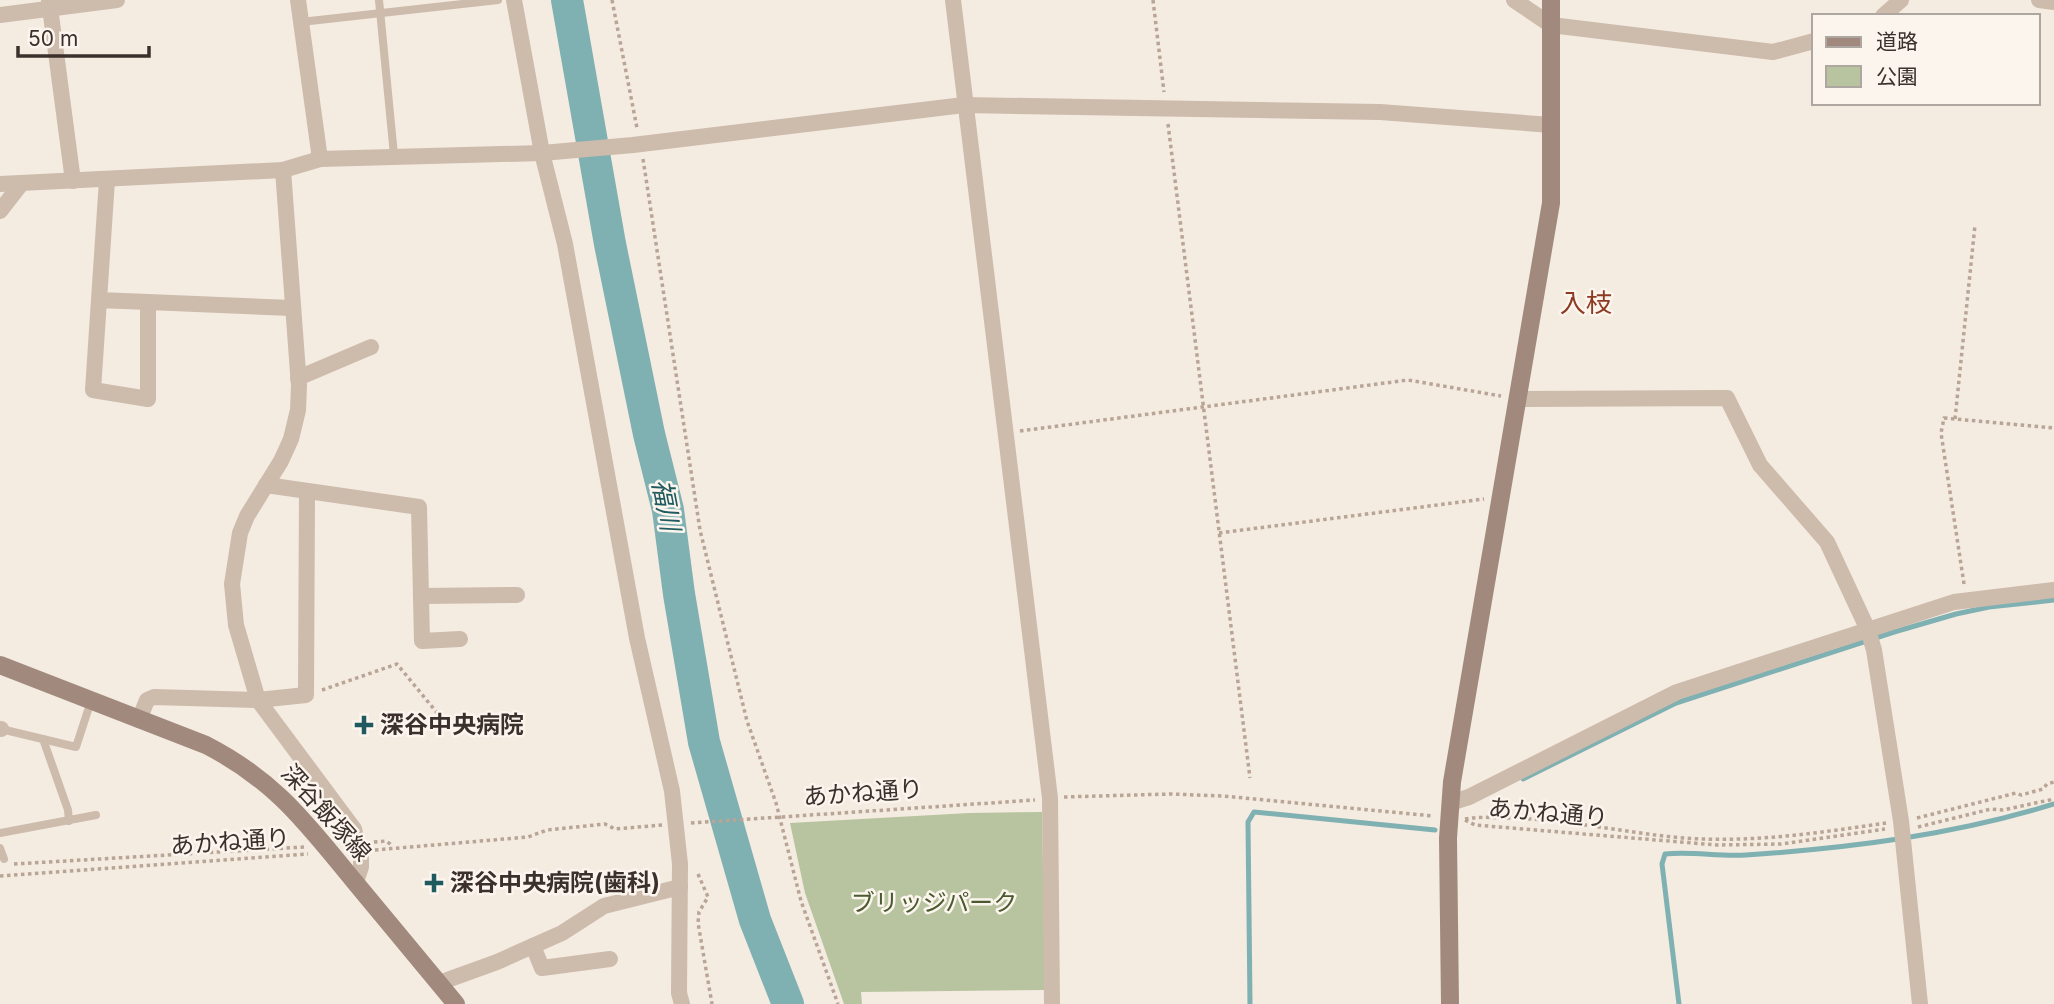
<svg xmlns="http://www.w3.org/2000/svg" width="2054" height="1004" font-family="Inter,'Noto Sans JP',sans-serif">
  <style>
    .green { fill: #b8c4a0 }
    .lines { fill: none; stroke-linecap: round; stroke-linejoin: round }
    .stream { stroke: #7fb0b2; stroke-width: 5 }
    .river { stroke: #7fb0b2; stroke-width: 32 }
    .path { stroke: #b9a596; stroke-width: 3.5; stroke-dasharray: 3.5 3.5; stroke-linecap: butt }
    .lane { stroke: #cdbbac; stroke-width: 8 }
    .street { stroke: #cdbbac; stroke-width: 16 }
    .secondary { stroke: #a18a7d; stroke-width: 18 }
    .poi-dot { fill: #1f5a5e; stroke: #fbf5ee; stroke-width: 2.5 }
    .labels { text-anchor: middle; stroke-width: 5; stroke-linejoin: round; paint-order: stroke }
    .poi-label { font-size: 24px; font-weight: bold; fill: #3b302b; stroke: #fbf5ee; text-anchor: start }
    .street-label { font-size: 24px; fill: #3b302b; stroke: #fbf5ee }
    .park-label { font-size: 24px; fill: #4a5a2e; stroke: #fbf5ee }
    .neighbourhood-label { font-size: 26px; fill: #8c3b22; stroke: #fbf5ee }
    .water-label { font-size: 26px; font-style: italic; fill: #1f5a5e; stroke: #fbf5ee }
  </style>
  <rect width="100%" height="100%" fill="#f4ebe1"/>
  <polygon class="green" points="1042,812 1045,990 861,992 862,1004 844,1004 805,893 790,823 969,813"/>
  <g class="lines">
    <g class="stream">
      <polyline points="1523,779 1676,703 1894,632 1956,614 1989,607 2054,600"/>
      <polyline points="1250,1004 1248,822 1254,812 1435,830"/>
      <path d="M1679,1004L1662,864L1665,854C1692,851 1719,857 1746,855C1850,848 1954,835 2054,804"/>
    </g>
    <polyline class="river" points="567,0 610,244 649,434 668,510 679,594 704,742 755,920 788,1004"/>
    <g class="path">
      <polyline points="612,0 637,128"/>
      <polyline points="1153,0 1164,92"/>
      <polyline points="1168,124 1250,778"/>
      <polyline points="643,159 700,530 747,721 776,803 801,901 838,1004"/>
      <polyline points="1955,419 1975,225"/>
      <polyline points="1020,431 1408,380 1501,396"/>
      <polyline points="1219,533 1484,499"/>
      <polyline points="1964,584 1941,433 1944,418 2054,428"/>
      <polyline points="322,690 397,664 438,714 455,722 481,718 495,735"/>
      <polyline points="1064,797 1170,794 1223,796 1433,816"/>
      <polyline points="1917,818 2016,793 2021,795 2043,789 2047,784 2054,782"/>
      <path d="M1465,819C1481,816 1497,818 1513,818C1571,820 1626,833 1683,838C1752,843 1818,833 1886,823"/>
      <polyline points="1465,820 1475,825 1717,845 1781,844 1885,829"/>
      <polyline points="691,823 1035,800"/>
      <polyline points="1918,827 1991,809 2003,810 2054,799"/>
      <polyline points="374,842 386,841 393,846"/>
      <polyline points="375,850 528,837 547,830 605,824 615,829 662,825"/>
      <polyline points="14,864 304,847"/>
      <polyline points="698,874 708,897 699,912 698,923 712,1004"/>
      <polyline points="0,876 308,854"/>
    </g>
    <g class="lane">
      <polyline points="379,0 394,155"/>
      <polyline points="301,22 498,0"/>
      <polyline points="1,729 76,747 91,701"/>
      <polyline points="43,739 68,810 69,821"/>
      <polyline points="0,833 96,815"/>
      <polyline points="0,848 4,859"/>
    </g>
    <g class="street">
      <polyline points="49,0 73,181"/>
      <polyline points="298,0 320,159"/>
      <polyline points="514,0 542,153 565,244 637,638 672,791 680,864 679,993 682,1004"/>
      <polyline points="953,0 1050,798 1052,1004"/>
      <polyline points="1514,0 1551,25 1773,52 1814,41"/>
      <polyline points="2039,0 2054,2"/>
      <polyline points="0,15 117,0"/>
      <polyline points="1883,16 1901,0"/>
      <polyline points="283,170 299,386 298,410 291,439 281,461 247,516 240,533 232,584 236,625 258,700 354,829 361,858 361,867 356,882"/>
      <polyline points="0,184 283,170 320,159 542,153 633,145 964,105 1380,112 1551,125"/>
      <polyline points="0,211 21,184"/>
      <polyline points="99,300 148,302 148,399 93,390 107,180"/>
      <polyline points="148,302 292,308"/>
      <polyline points="298,378 371,347"/>
      <polyline points="1517,399 1727,398 1760,465 1827,542 1868,630 1874,650 1901,821 1920,1004"/>
      <polyline points="266,485 419,507 422,641 460,639"/>
      <polyline points="421,596 517,595"/>
      <polyline points="139,720 147,700 154,697 258,700 306,695 307,491"/>
      <polyline points="0,729 1,729"/>
      <polyline points="1450,803 1469,797 1677,692 1954,602 2054,590"/>
      <polyline points="533,946 542,968 610,959"/>
      <polyline points="439,983 497,962 562,933 604,906 680,887"/>
    </g>
    <g class="secondary">
      <path d="M0,665L206,745C276,781 306,823 354,881C388,922 422,963 456,1004"/>
      <polyline points="1450,1004 1448,838 1452,782 1551,203 1551,0"/>
    </g>
  </g>
  <g class="poi-dot">
    <path d="M360.5 714.5h7v7h7v7h-7v7h-7v-7h-7v-7h7z"/>
    <path d="M430.5 872.5h7v7h7v7h-7v7h-7v-7h-7v-7h7z"/>
  </g>
  <g class="labels">
    <g class="poi-label">
      <text x="380" y="733">深谷中央病院</text>
      <text x="450" y="891">深谷中央病院(歯科)</text>
    </g>
    <g class="street-label">
      <text transform="translate(863 793) rotate(-4)" y="8">あかね通り</text>
      <text transform="translate(326 813) rotate(48)" y="8">深谷飯塚線</text>
      <text transform="translate(1548 813) rotate(5)" y="8">あかね通り</text>
      <text transform="translate(230 842) rotate(-4)" y="8">あかね通り</text>
    </g>
    <g class="park-label">
      <text x="934" y="911">ブリッジパーク</text>
    </g>
    <g class="neighbourhood-label">
      <text x="1586" y="312">入枝</text>
    </g>
    <g class="water-label">
      <text transform="translate(666 505) rotate(79)" y="9">福川</text>
    </g>
  </g>
  <rect x="1812" y="14" width="228" height="91" fill="#fbf5ee" stroke="#aea6a0" stroke-width="2"/>
  <rect x="1826" y="37" width="35" height="10" fill="#a18a7d" stroke="#aea6a0" stroke-width="2"/>
  <text x="1876" y="49" font-size="21" fill="#3b302b">道路</text>
  <rect x="1826" y="66" width="35" height="21" fill="#b8c4a0" stroke="#aea6a0" stroke-width="2"/>
  <text x="1876" y="84" font-size="21" fill="#3b302b">公園</text>
  <path d="M18 46v10h131v-10" fill="none" stroke="#3b302b" stroke-width="3.5"/>
  <text x="28" y="46" font-size="21" fill="#3b302b" stroke="#fbf5ee" stroke-width="5" paint-order="stroke">50 m</text>
</svg>
